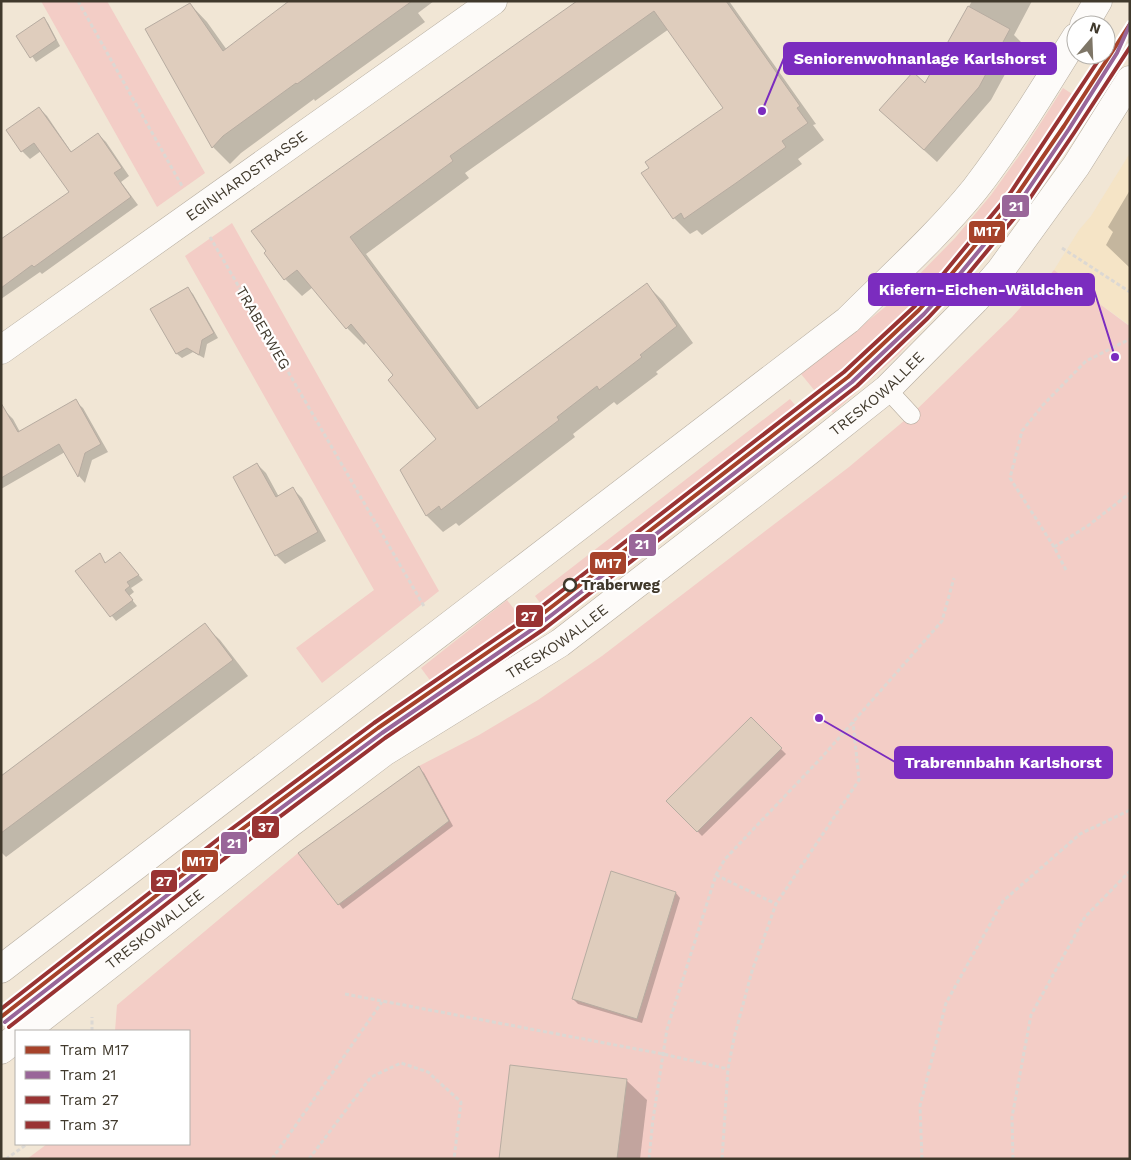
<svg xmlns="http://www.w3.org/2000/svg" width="1131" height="1160" font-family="'Work Sans',sans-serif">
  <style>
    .built { fill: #f5e4c6 }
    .green { fill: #f3cdc6 }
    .shadow { fill: #0003 }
    .building { fill: #dfcdbd; stroke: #b7aca1 }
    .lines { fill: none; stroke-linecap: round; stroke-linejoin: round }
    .service-casing { stroke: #b6ada0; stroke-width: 19 }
    .minor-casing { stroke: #b6ada0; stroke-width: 29 }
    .secondary-casing { stroke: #b6ada0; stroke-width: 29 }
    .path { stroke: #dcd8d3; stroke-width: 3; stroke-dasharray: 4 2.5; stroke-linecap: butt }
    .service { stroke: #fdfbf9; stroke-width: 18 }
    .minor { stroke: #fdfbf9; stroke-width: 28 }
    .secondary { stroke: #fdfbf9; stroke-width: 28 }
    .tram-1-casing { stroke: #fff; stroke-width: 8 }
    .tram-2-casing { stroke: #fff; stroke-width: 8 }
    .tram-3-casing { stroke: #fff; stroke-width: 8 }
    .tram-4-casing { stroke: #fff; stroke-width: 8 }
    .tram-1 { stroke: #a6422a; stroke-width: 4 }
    .tram-2 { stroke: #969; stroke-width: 4 }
    .tram-3 { stroke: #933; stroke-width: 4 }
    .tram-4 { stroke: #933; stroke-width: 4 }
    .stop-dot { fill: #fff; stroke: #40392c; stroke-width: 2.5 }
    .labels { text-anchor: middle; stroke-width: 4.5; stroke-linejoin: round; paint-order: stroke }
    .street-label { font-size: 15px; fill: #40392c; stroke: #fff }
    .stop-label { font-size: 15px; font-weight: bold; fill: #40392c; stroke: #fff; text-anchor: start }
    .leader { fill: none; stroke: #7b2cbf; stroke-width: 2 }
    .callout-dot { fill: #7b2cbf; stroke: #fff; stroke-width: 2 }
    .callout { fill: #7b2cbf; stroke: #7b2cbf; stroke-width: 2 }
    .callout-label { font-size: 16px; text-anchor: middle; font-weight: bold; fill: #fff }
    .line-badge { stroke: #fff; stroke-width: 2 }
    .badge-label { font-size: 14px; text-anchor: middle; font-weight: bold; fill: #fff }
  </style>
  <rect width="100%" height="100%" fill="#f1e6d5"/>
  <polygon class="built" points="1130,153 1130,324 1129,325 1054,270 1079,230 1091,216"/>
  <g class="green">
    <polygon points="41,1 107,1 205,173 157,207"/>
    <polygon points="1063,88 1089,105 1049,166 944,304 899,354 833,413 801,374 894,300 955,238 991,195 1024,149"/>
    <polygon points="232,223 439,591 322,683 296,648 374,590 185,256"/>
    <polygon points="1054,270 1128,325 1130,324 1130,1159 27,1159 47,1144 189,1144 189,1031 115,1031 117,1005 298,853 419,766 479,735 538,700 602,656 849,467 911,415 1012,317"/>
    <polygon points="790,399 805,417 549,615 535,596"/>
    <polygon points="507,600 537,639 443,698 421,668"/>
  </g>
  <g class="shadow">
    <polygon points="312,1 434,1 418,13 425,22 315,101 314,99 241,153 230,164 213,147 147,29 190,4 207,22 227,50"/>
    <polygon points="579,1 729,1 816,124 813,125 824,140 798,159 802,164 702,235 697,230 690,234 674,218 724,108 669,29 465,173 469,178 366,254 480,408 647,285 663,301 693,343 656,372 658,374 617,405 614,402 573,434 575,437 459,526 456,523 443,532 427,516 402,470 438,439 395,375 367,341 364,345 347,328 313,287 302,296 285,279"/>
    <polygon points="972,1 1032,1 1014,35 1022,43 991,100 937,162 894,123 925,85"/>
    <polygon points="43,19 48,23 60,46 36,62 18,36"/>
    <polygon points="39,108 47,116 72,153 98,134 106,142 129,176 121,182 138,205 42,274 40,272 1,299 1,241 70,192 41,151 30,159 22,151"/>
    <polygon points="1130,190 1130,268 1106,245 1113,232 1108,227"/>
    <polygon points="188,289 193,294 218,338 207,344 204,358 193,352 182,358 177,354 151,309"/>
    <polygon points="75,401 83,408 108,452 92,460 85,483 79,476 65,452 1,489 1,413 5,411 13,419 20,432"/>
    <polygon points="257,464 266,473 279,497 293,489 302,498 326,541 285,564 276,555"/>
    <polygon points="99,555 107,564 125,559 143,580 131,588 134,592 129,596 137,606 116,621 76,571"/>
    <polygon points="204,625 220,640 248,676 6,857 1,852 1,778"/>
    <polygon points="751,719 786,754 702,836 668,801"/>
    <polygon points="419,768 424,773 453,826 343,909 339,904"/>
    <polygon points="676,893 680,898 642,1023 578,1004 573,999"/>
    <polygon points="626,1080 647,1100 640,1159 500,1159"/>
  </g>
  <g class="building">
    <polygon points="289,1 412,1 297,84 296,83 223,136 212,148 145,29 190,3 223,51"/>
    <polygon points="577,1 726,1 800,106 797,108 808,123 782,141 786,147 736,183 684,219 681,213 673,219 641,173 649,168 645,162 723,108 654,11 450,156 453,161 350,237 477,409 647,283 677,326 640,355 642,357 599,390 597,386 557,417 559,420 441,510 439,506 426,516 400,470 436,439 388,380 393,375 351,324 346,329 297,270 284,280 264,253 266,251 251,231"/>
    <polygon points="968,6 1010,29 979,87 924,150 879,110 913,72 925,83"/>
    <polygon points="44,17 56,40 30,58 16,36"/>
    <polygon points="39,107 71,152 98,133 122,168 114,173 131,197 34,267 32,265 1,288 1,239 69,192 34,143 21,152 6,130"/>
    <polygon points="188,287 214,333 202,340 199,355 187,348 176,354 150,309"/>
    <polygon points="76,399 101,444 85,453 78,477 59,444 1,478 1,403 18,432"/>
    <polygon points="257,463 276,497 293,487 318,532 275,556 233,477"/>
    <polygon points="120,552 139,575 127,582 130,586 125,590 133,600 110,617 75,571 100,553 105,563"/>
    <polygon points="205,623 233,660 1,833 1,776"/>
    <polygon points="751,717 782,748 697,832 666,801"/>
    <polygon points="419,766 449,821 338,905 298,853"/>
    <polygon points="611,871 676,892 637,1019 572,999"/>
    <polygon points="510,1065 627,1079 617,1159 499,1159"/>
  </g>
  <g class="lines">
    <defs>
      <polyline id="service" points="887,389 911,415"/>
      <g id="minor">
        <path id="s1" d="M1,350L493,1"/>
      </g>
      <g id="secondary">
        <polyline points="1084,25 1098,1"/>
        <path d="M1,969L848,320C891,277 937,236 975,189C1012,141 1044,89 1076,37"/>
        <path id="s2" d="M25,1031L289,824L384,752L560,643L809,451L887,389L975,300L1000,271L1076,166L1130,80"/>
        <polyline points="1,1050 16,1038"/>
      </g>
    </defs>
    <use href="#service" class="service-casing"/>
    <use href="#minor" class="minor-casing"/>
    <use href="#secondary" class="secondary-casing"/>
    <g class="path">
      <polyline points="78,1 182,186"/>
      <polyline points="210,237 425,608"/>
      <polyline points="1062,248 1130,292"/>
      <polyline points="1054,547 1089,525 1130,493"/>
      <polyline points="1066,570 1054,547 1010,478 1022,431 1043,405 1086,361 1130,339"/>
      <polyline points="716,875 776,904"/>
      <polyline points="345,994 663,1054 728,1069"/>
      <polyline points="92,1031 92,1017"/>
      <polyline points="6,1159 27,1144"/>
      <polyline points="272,1159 382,1002"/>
      <polyline points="309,1159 371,1077 401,1063 428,1072 461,1102 454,1159"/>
      <polyline points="649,1159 653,1119 667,1029 716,875 725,859 823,756 942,621 954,578"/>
      <polyline points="722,1159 728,1069 734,1038 752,971 776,904 859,780 853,722"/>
      <polyline points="922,1159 920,1106 946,1003 1003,901 1080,834 1130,810"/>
      <polyline points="1013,1159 1012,1117 1031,1015 1085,917 1130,871"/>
    </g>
    <use href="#service" class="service"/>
    <use href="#minor" class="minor"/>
    <use href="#secondary" class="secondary"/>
    <defs>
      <polyline id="tram-1" points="1,1017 230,838 378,728 536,619 848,377 919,310 949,277 1016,196 1064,126 1130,24"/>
      <polyline id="tram-2" points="5,1022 234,843 382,733 540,624 852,382 924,314 954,281 1021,200 1069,129 1117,53 1130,24"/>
      <polyline id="tram-3" points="1,1009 226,833 374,723 532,614 844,372 915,306 944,273 1011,192 1102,55"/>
      <polyline id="tram-4" points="9,1027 238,848 385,738 544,629 857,386 928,318 959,285 1026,204 1074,133 1130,47"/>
    </defs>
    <use href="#tram-1" class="tram-1-casing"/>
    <use href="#tram-2" class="tram-2-casing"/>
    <use href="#tram-3" class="tram-3-casing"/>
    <use href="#tram-4" class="tram-4-casing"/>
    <use href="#tram-1" class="tram-1"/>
    <use href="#tram-2" class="tram-2"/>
    <use href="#tram-3" class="tram-3"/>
    <use href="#tram-4" class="tram-4"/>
  </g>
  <circle class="stop-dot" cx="570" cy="585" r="6"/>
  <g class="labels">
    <g class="street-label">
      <text dy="5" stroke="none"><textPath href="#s1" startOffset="301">EGINHARDSTRASSE</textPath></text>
      <text transform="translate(263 328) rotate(60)" y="5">TRABERWEG</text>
      <text dy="5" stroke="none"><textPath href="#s2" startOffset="1065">TRESKOWALLEE</textPath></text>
      <text dy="5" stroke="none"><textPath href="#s2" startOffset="660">TRESKOWALLEE</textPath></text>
      <text dy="5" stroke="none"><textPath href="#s2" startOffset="165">TRESKOWALLEE</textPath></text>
    </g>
    <g class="stop-label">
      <text x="581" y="590">Traberweg</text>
    </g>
  </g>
  <path class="leader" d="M762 111L784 58M1115 357L1094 290M819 718L895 762"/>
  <g class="callout-dot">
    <circle cx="762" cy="111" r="5"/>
    <circle cx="1115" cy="357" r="5"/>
    <circle cx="819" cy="718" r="5"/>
  </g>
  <g class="callout">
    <rect x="784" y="43" width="272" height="31" rx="5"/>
    <rect x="869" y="274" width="225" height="31" rx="5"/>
    <rect x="895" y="747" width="217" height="31" rx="5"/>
  </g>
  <g class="callout-label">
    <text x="920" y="64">Seniorenwohnanlage Karlshorst</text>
    <text x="981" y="295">Kiefern-Eichen-Wäldchen</text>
    <text x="1003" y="768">Trabrennbahn Karlshorst</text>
  </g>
  <g class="line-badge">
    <rect x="1001" y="194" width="29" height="24" rx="5" fill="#969"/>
    <rect x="968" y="220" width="38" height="24" rx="5" fill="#a6422a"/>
    <rect x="628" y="533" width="29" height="24" rx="5" fill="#969"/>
    <rect x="589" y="551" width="38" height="24" rx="5" fill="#a6422a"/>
    <rect x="515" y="604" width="29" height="24" rx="5" fill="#933"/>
    <rect x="251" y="815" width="29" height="24" rx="5" fill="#933"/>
    <rect x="220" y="831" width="28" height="24" rx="5" fill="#969"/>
    <rect x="181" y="849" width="38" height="24" rx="5" fill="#a6422a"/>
    <rect x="150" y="869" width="28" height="24" rx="5" fill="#933"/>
  </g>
  <g class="badge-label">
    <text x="1016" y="211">21</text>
    <text x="987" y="236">M17</text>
    <text x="642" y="549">21</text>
    <text x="608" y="568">M17</text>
    <text x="529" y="621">27</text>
    <text x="266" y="832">37</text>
    <text x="234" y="848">21</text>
    <text x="200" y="866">M17</text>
    <text x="164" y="886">27</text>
  </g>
  <rect width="1131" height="1160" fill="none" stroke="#40392c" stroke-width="5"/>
  <rect x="15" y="1030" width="175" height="115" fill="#ffffff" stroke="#b3b0ab"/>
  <rect x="25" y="1046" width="25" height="8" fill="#a6422a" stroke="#b3b0ab"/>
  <text x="60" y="1055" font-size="15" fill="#40392c">Tram M17</text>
  <rect x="25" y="1071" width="25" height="8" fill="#996699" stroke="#b3b0ab"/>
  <text x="60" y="1080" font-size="15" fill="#40392c">Tram 21</text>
  <rect x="25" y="1096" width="25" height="8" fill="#993333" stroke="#b3b0ab"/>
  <text x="60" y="1105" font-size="15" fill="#40392c">Tram 27</text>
  <rect x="25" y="1121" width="25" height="8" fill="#993333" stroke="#b3b0ab"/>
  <text x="60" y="1130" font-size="15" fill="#40392c">Tram 37</text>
  <g transform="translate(1091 40) rotate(19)"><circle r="24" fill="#ffffff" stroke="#b3b0ab"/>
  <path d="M0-4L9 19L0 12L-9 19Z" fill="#7e7667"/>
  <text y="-8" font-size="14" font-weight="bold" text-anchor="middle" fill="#40392c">N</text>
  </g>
</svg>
